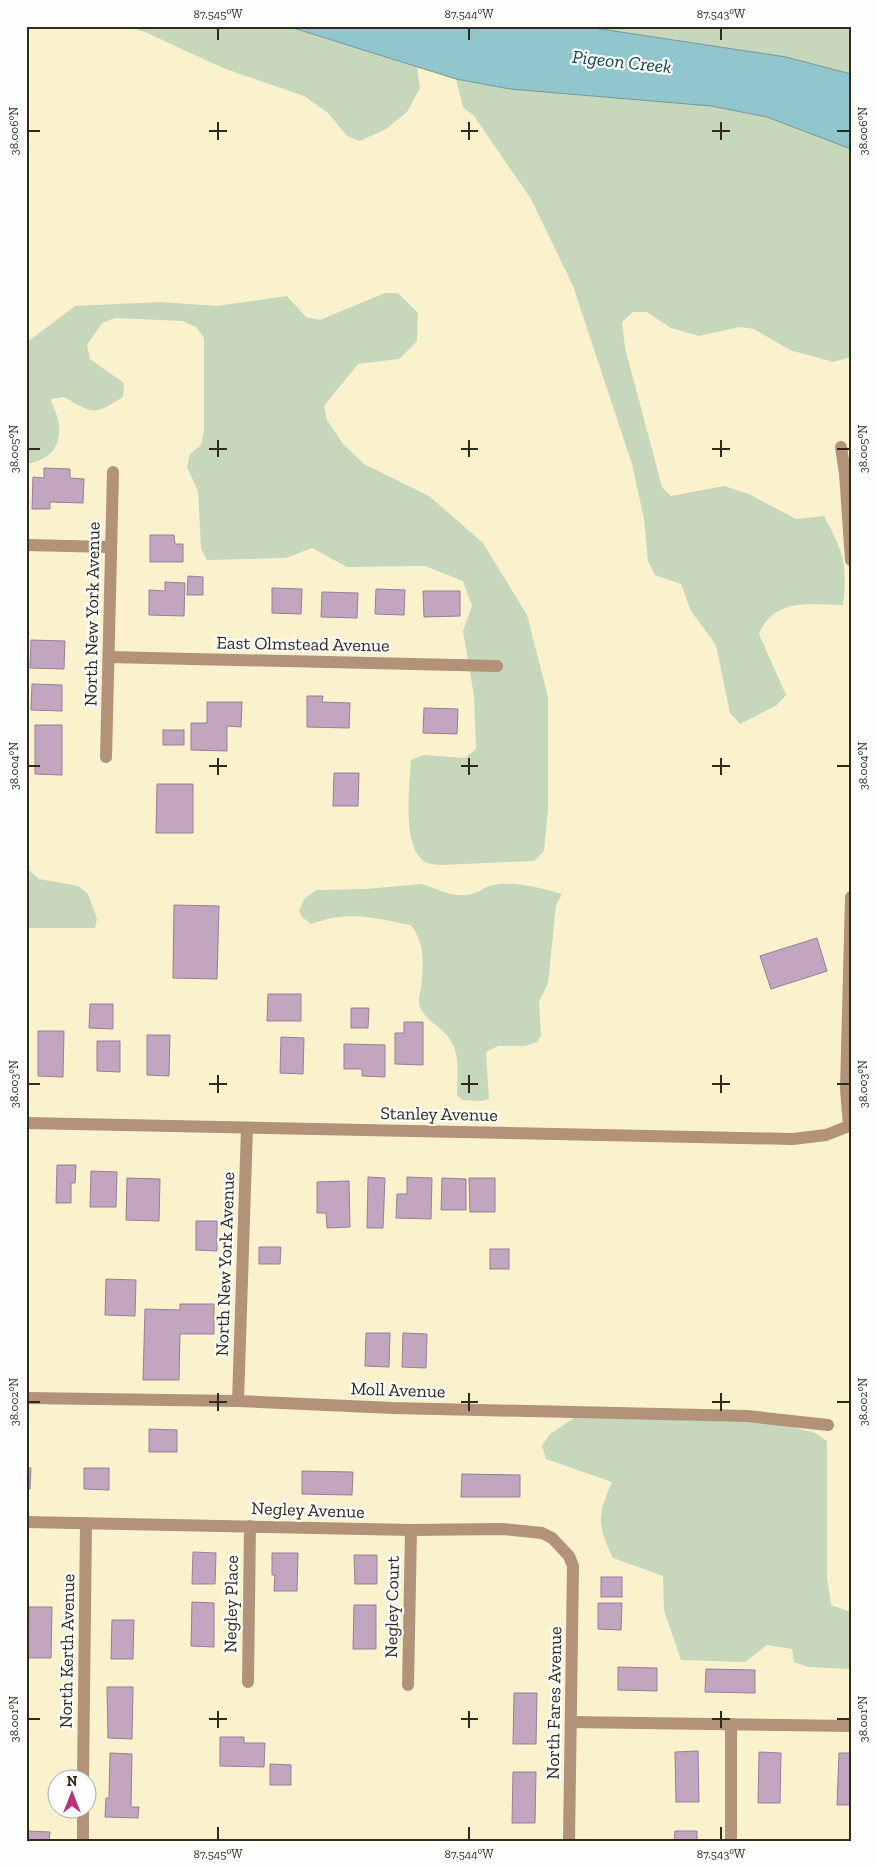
<svg xmlns="http://www.w3.org/2000/svg" width="877" height="1867" font-family="'Zilla Slab',serif">
  <style>
    .green { fill: #c7d7bc }
    .water { fill: #91c6cc; stroke: #749898 }
    .building { fill: #c2a6c0; stroke: #997e98 }
    .lines { fill: none; stroke-linecap: round; stroke-linejoin: round }
    .minor { stroke: #b29279; stroke-width: 12 }
    .ticks { fill: none; stroke: #2f2c1e; stroke-width: 2 }
    .labels { text-anchor: middle; stroke-width: 4.5; stroke-linejoin: round; paint-order: stroke }
    .street-label { font-size: 18px; fill: #2f2c1e; stroke: #fefefe }
    .water-label { font-size: 19px; font-style: italic; fill: #124347; stroke: #fefefe }
    .neatline { fill: none; stroke: #2f2c1e; stroke-width: 2 }
    .ticks-label { font-size: 12px; text-anchor: middle; fill: #2f2c1e }
  </style>
  <rect width="100%" height="100%" fill="#faf2cd"/>
  <g class="green">
    <polygon points="122,26 287,26 417,67 420,88 407,112 386,129 360,141 347,136 328,113 304,96 223,68 145,32"/>
    <polygon points="581,26 851,26 851,74 786,57"/>
    <path d="M456,79L510,89L711,106L767,117L851,149V357L833,362L790,350L754,329L740,327L699,336L671,328L647,312H633L622,322L625,348L662,487L671,496L724,486L749,494L796,519L824,516C843,552 848,563 843,605C810,605 774,597 759,634L786,695L777,705L740,724L730,713L716,645L691,611L681,584L655,575L648,561L644,519L632,464L573,286L531,199L474,116L463,107Z"/>
    <path d="M385,293H398L418,313L417,341L399,359L358,364L324,406L327,420L343,444L364,464L429,496L483,543L527,615L548,697V809L544,851L534,861L440,865C435,864 429,864 425,862C401,846 410,785 411,760L424,755L465,758L476,749L474,696L463,631L472,606L463,581L425,566L347,567L312,548L286,558L207,560L201,548L198,491L187,467L190,454L201,445L204,431V338L196,327L183,321L115,318L102,323L87,345L90,359L124,383L123,397C93,416 94,414 64,397L51,399C53,408 59,417 59,426C61,450 47,460 26,464V343L75,306L161,302L217,306L287,296L306,317L320,320Z"/>
    <polygon points="26,868 39,879 78,886 88,894 97,919 95,928 26,928"/>
    <path d="M422,884C437,889 455,899 472,894C479,893 485,886 493,885C517,881 539,888 562,894L556,905L548,983L539,1002L541,1036L537,1042L525,1046H498L486,1052L489,1099L482,1101L462,1100L457,1095C457,1079 460,1060 453,1045C446,1027 424,1023 419,1003C418,999 420,993 421,988C423,966 426,944 411,925C372,918 350,910 311,924L301,916L299,910L305,898L317,890L366,889Z"/>
    <path d="M574,1418L776,1422L815,1433L827,1441V1578L831,1605L851,1612V1669L808,1667L794,1662L792,1649L767,1645L745,1662L681,1660L664,1610L663,1576L613,1558C597,1525 597,1516 612,1482L546,1459L542,1446L550,1434Z"/>
  </g>
  <polygon class="water" points="287,26 581,26 786,57 851,74 851,149 767,117 711,106 510,89 456,79"/>
  <g class="building">
    <polygon points="44,468 70,469 70,478 84,479 83,503 50,502 50,509 32,509 33,477 44,478"/>
    <polygon points="150,535 174,535 175,544 183,544 183,562 150,562"/>
    <polygon points="188,576 203,577 203,595 187,595"/>
    <polygon points="165,582 185,583 184,616 149,615 149,590 165,591"/>
    <polygon points="272,588 302,589 301,614 272,613"/>
    <polygon points="376,589 405,590 404,615 375,614"/>
    <polygon points="423,591 460,591 460,616 424,617"/>
    <polygon points="322,592 358,593 357,618 321,617"/>
    <polygon points="31,640 65,641 64,669 30,668"/>
    <polygon points="32,684 62,685 62,711 31,710"/>
    <polygon points="307,696 323,696 322,702 350,703 349,728 307,727"/>
    <polygon points="207,702 242,702 241,727 227,726 227,751 191,750 191,723 207,723"/>
    <polygon points="424,708 458,709 457,734 423,733"/>
    <polygon points="35,725 62,725 62,775 35,774"/>
    <rect x="163" y="730" width="21" height="15"/>
    <polygon points="334,773 359,773 358,806 333,806"/>
    <polygon points="157,784 193,784 193,833 156,833"/>
    <polygon points="174,905 219,906 217,979 173,978"/>
    <polygon points="817,938 827,971 771,989 760,956"/>
    <polygon points="268,994 301,994 301,1021 267,1021"/>
    <polygon points="90,1004 113,1004 113,1029 89,1028"/>
    <polygon points="351,1008 369,1008 368,1028 351,1028"/>
    <polygon points="404,1022 423,1022 423,1065 395,1064 395,1033 404,1033"/>
    <polygon points="38,1031 64,1031 63,1077 38,1076"/>
    <polygon points="147,1035 170,1035 169,1076 147,1075"/>
    <polygon points="281,1037 304,1038 303,1074 280,1073"/>
    <polygon points="97,1041 120,1041 120,1072 97,1071"/>
    <polygon points="344,1044 385,1045 385,1077 362,1076 362,1069 344,1069"/>
    <polygon points="57,1165 76,1165 75,1183 71,1183 71,1203 56,1203"/>
    <polygon points="91,1171 117,1172 116,1207 90,1207"/>
    <polygon points="368,1177 385,1178 383,1228 367,1228"/>
    <polygon points="407,1177 432,1178 431,1219 396,1218 397,1194 407,1194"/>
    <polygon points="127,1178 160,1179 159,1221 126,1220"/>
    <polygon points="442,1178 466,1179 466,1210 441,1210"/>
    <polygon points="469,1178 495,1178 495,1212 470,1212"/>
    <polygon points="349,1181 350,1227 327,1228 326,1213 317,1213 317,1182"/>
    <polygon points="196,1221 217,1221 217,1251 196,1250"/>
    <polygon points="259,1247 281,1247 280,1264 259,1264"/>
    <rect x="490" y="1249" width="19" height="20"/>
    <polygon points="106,1279 136,1280 135,1316 105,1315"/>
    <polygon points="180,1304 214,1304 214,1334 180,1334 179,1380 143,1380 145,1309 180,1310"/>
    <polygon points="366,1333 390,1333 389,1367 365,1366"/>
    <polygon points="403,1333 427,1334 426,1368 402,1367"/>
    <polygon points="149,1429 177,1430 177,1452 149,1452"/>
    <polygon points="26,1468 31,1468 30,1489 26,1489"/>
    <polygon points="84,1468 109,1468 109,1490 84,1489"/>
    <polygon points="302,1471 353,1472 352,1495 302,1494"/>
    <polygon points="462,1474 520,1475 520,1497 461,1497"/>
    <polygon points="193,1552 216,1553 215,1584 192,1584"/>
    <polygon points="272,1553 298,1553 297,1591 274,1591 275,1575 272,1575"/>
    <polygon points="354,1555 377,1555 377,1584 355,1584"/>
    <rect x="601" y="1577" width="21" height="20"/>
    <polygon points="192,1602 214,1603 214,1647 191,1646"/>
    <polygon points="598,1603 622,1603 621,1630 598,1629"/>
    <polygon points="354,1605 376,1605 376,1649 353,1649"/>
    <polygon points="29,1607 52,1607 51,1658 28,1658"/>
    <polygon points="112,1620 134,1620 133,1659 111,1659"/>
    <polygon points="618,1667 657,1668 657,1691 618,1690"/>
    <polygon points="706,1669 755,1670 755,1693 705,1692"/>
    <polygon points="107,1687 133,1687 132,1739 108,1738"/>
    <polygon points="514,1693 537,1693 536,1744 513,1744"/>
    <polygon points="220,1737 244,1737 244,1743 265,1743 264,1767 220,1766"/>
    <polygon points="698,1751 699,1802 676,1802 675,1752"/>
    <polygon points="759,1752 781,1753 780,1803 758,1803"/>
    <polygon points="110,1753 132,1754 131,1807 139,1807 138,1818 105,1817 106,1798 109,1798"/>
    <polygon points="839,1753 851,1753 851,1805 837,1805"/>
    <polygon points="270,1764 291,1765 291,1785 270,1785"/>
    <polygon points="513,1772 536,1772 535,1823 512,1823"/>
    <polygon points="26,1831 50,1832 49,1841 26,1841"/>
    <polygon points="675,1831 697,1831 697,1841 674,1841"/>
  </g>
  <g class="lines">
    <g class="minor">
      <polyline points="841,447 845,473 851,560"/>
      <polyline points="26,545 111,547"/>
      <polyline points="109,657 497,666"/>
      <polyline points="106,757 113,472"/>
      <polyline points="26,1123 793,1139 826,1135 849,1126 846,1089 851,897"/>
      <polyline points="26,1398 238,1401 393,1408 747,1416 828,1425"/>
      <polyline points="238,1401 247,1128"/>
      <polyline points="26,1522 411,1530 503,1529 542,1533 552,1538 569,1556 573,1566 569,1841"/>
      <polyline points="248,1682 250,1526"/>
      <polyline points="408,1685 411,1530"/>
      <polyline points="571,1722 851,1726"/>
      <polyline points="83,1780 86,1523"/>
      <polyline points="83,1841 83,1810"/>
      <polyline points="731,1841 731,1724"/>
    </g>
  </g>
  <path class="ticks" d="M218,28V40M469,28V40M721,28V40M218,122V140M469,122V140M721,122V140M28,131H40M209,131H227M461,131H478M712,131H730M837,131H850M218,440V457M469,440V457M721,440V457M28,449H40M209,449H227M461,449H478M712,449H730M837,449H850M218,758V775M469,758V775M721,758V775M28,766H40M209,766H227M461,766H478M712,766H730M837,766H850M218,1075V1093M469,1075V1093M721,1075V1093M28,1084H40M209,1084H227M461,1084H478M712,1084H730M837,1084H850M218,1393V1411M469,1393V1411M721,1393V1411M28,1402H40M209,1402H227M461,1402H478M712,1402H730M837,1402H850M218,1711V1728M469,1711V1728M721,1711V1728M28,1719H40M209,1719H227M461,1719H478M712,1719H730M837,1719H850M218,1827V1840M469,1827V1840M721,1827V1840"/>
  <g class="labels">
    <g class="street-label">
      <text transform="translate(92 614) rotate(-89)" y="6">North New York Avenue</text>
      <text transform="translate(303 644) rotate(1)" y="6">East Olmstead Avenue</text>
      <text transform="translate(439 1114) rotate(1)" y="6">Stanley Avenue</text>
      <text transform="translate(225 1264) rotate(-88)" y="6">North New York Avenue</text>
      <text transform="translate(398 1390) rotate(2)" y="6">Moll Avenue</text>
      <text transform="translate(308 1510) rotate(2)" y="6">Negley Avenue</text>
      <text transform="translate(231 1604) rotate(-89)" y="6">Negley Place</text>
      <text transform="translate(392 1607) rotate(-89)" y="6">Negley Court</text>
      <text transform="translate(67 1651) rotate(-89)" y="6">North Kerth Avenue</text>
      <text transform="translate(554 1703) rotate(-89)" y="6">North Fares Avenue</text>
    </g>
    <g class="water-label">
      <text transform="translate(622 61) rotate(6)" y="7">Pigeon Creek</text>
    </g>
  </g>
  <rect width="877" height="1867" fill="none" stroke="#fefefe" stroke-width="55"/>
  <g transform="translate(72 1794)"><circle r="24" fill="#fefefe" stroke="#abaaa4"/>
  <path d="M0-4L9 19L0 12L-9 19Z" fill="#b7337a"/>
  <text y="-8" font-size="14" font-weight="bold" text-anchor="middle" fill="#2f2c1e">N</text>
  </g>
  <rect x="28" y="28" width="822" height="1812" class="neatline"/>
  <g class="ticks-label">
    <text x="218" y="18">87.545°W</text>
    <text x="469" y="18">87.544°W</text>
    <text x="721" y="18">87.543°W</text>
    <text transform="translate(14 131) rotate(-90)" y="4">38.006°N</text>
    <text transform="translate(863 131) rotate(-90)" y="4">38.006°N</text>
    <text transform="translate(14 449) rotate(-90)" y="4">38.005°N</text>
    <text transform="translate(863 449) rotate(-90)" y="4">38.005°N</text>
    <text transform="translate(14 766) rotate(-90)" y="4">38.004°N</text>
    <text transform="translate(863 766) rotate(-90)" y="4">38.004°N</text>
    <text transform="translate(14 1084) rotate(-90)" y="4">38.003°N</text>
    <text transform="translate(863 1084) rotate(-90)" y="4">38.003°N</text>
    <text transform="translate(14 1402) rotate(-90)" y="4">38.002°N</text>
    <text transform="translate(863 1402) rotate(-90)" y="4">38.002°N</text>
    <text transform="translate(14 1719) rotate(-90)" y="4">38.001°N</text>
    <text transform="translate(863 1719) rotate(-90)" y="4">38.001°N</text>
    <text x="218" y="1858">87.545°W</text>
    <text x="469" y="1858">87.544°W</text>
    <text x="721" y="1858">87.543°W</text>
  </g>
</svg>
